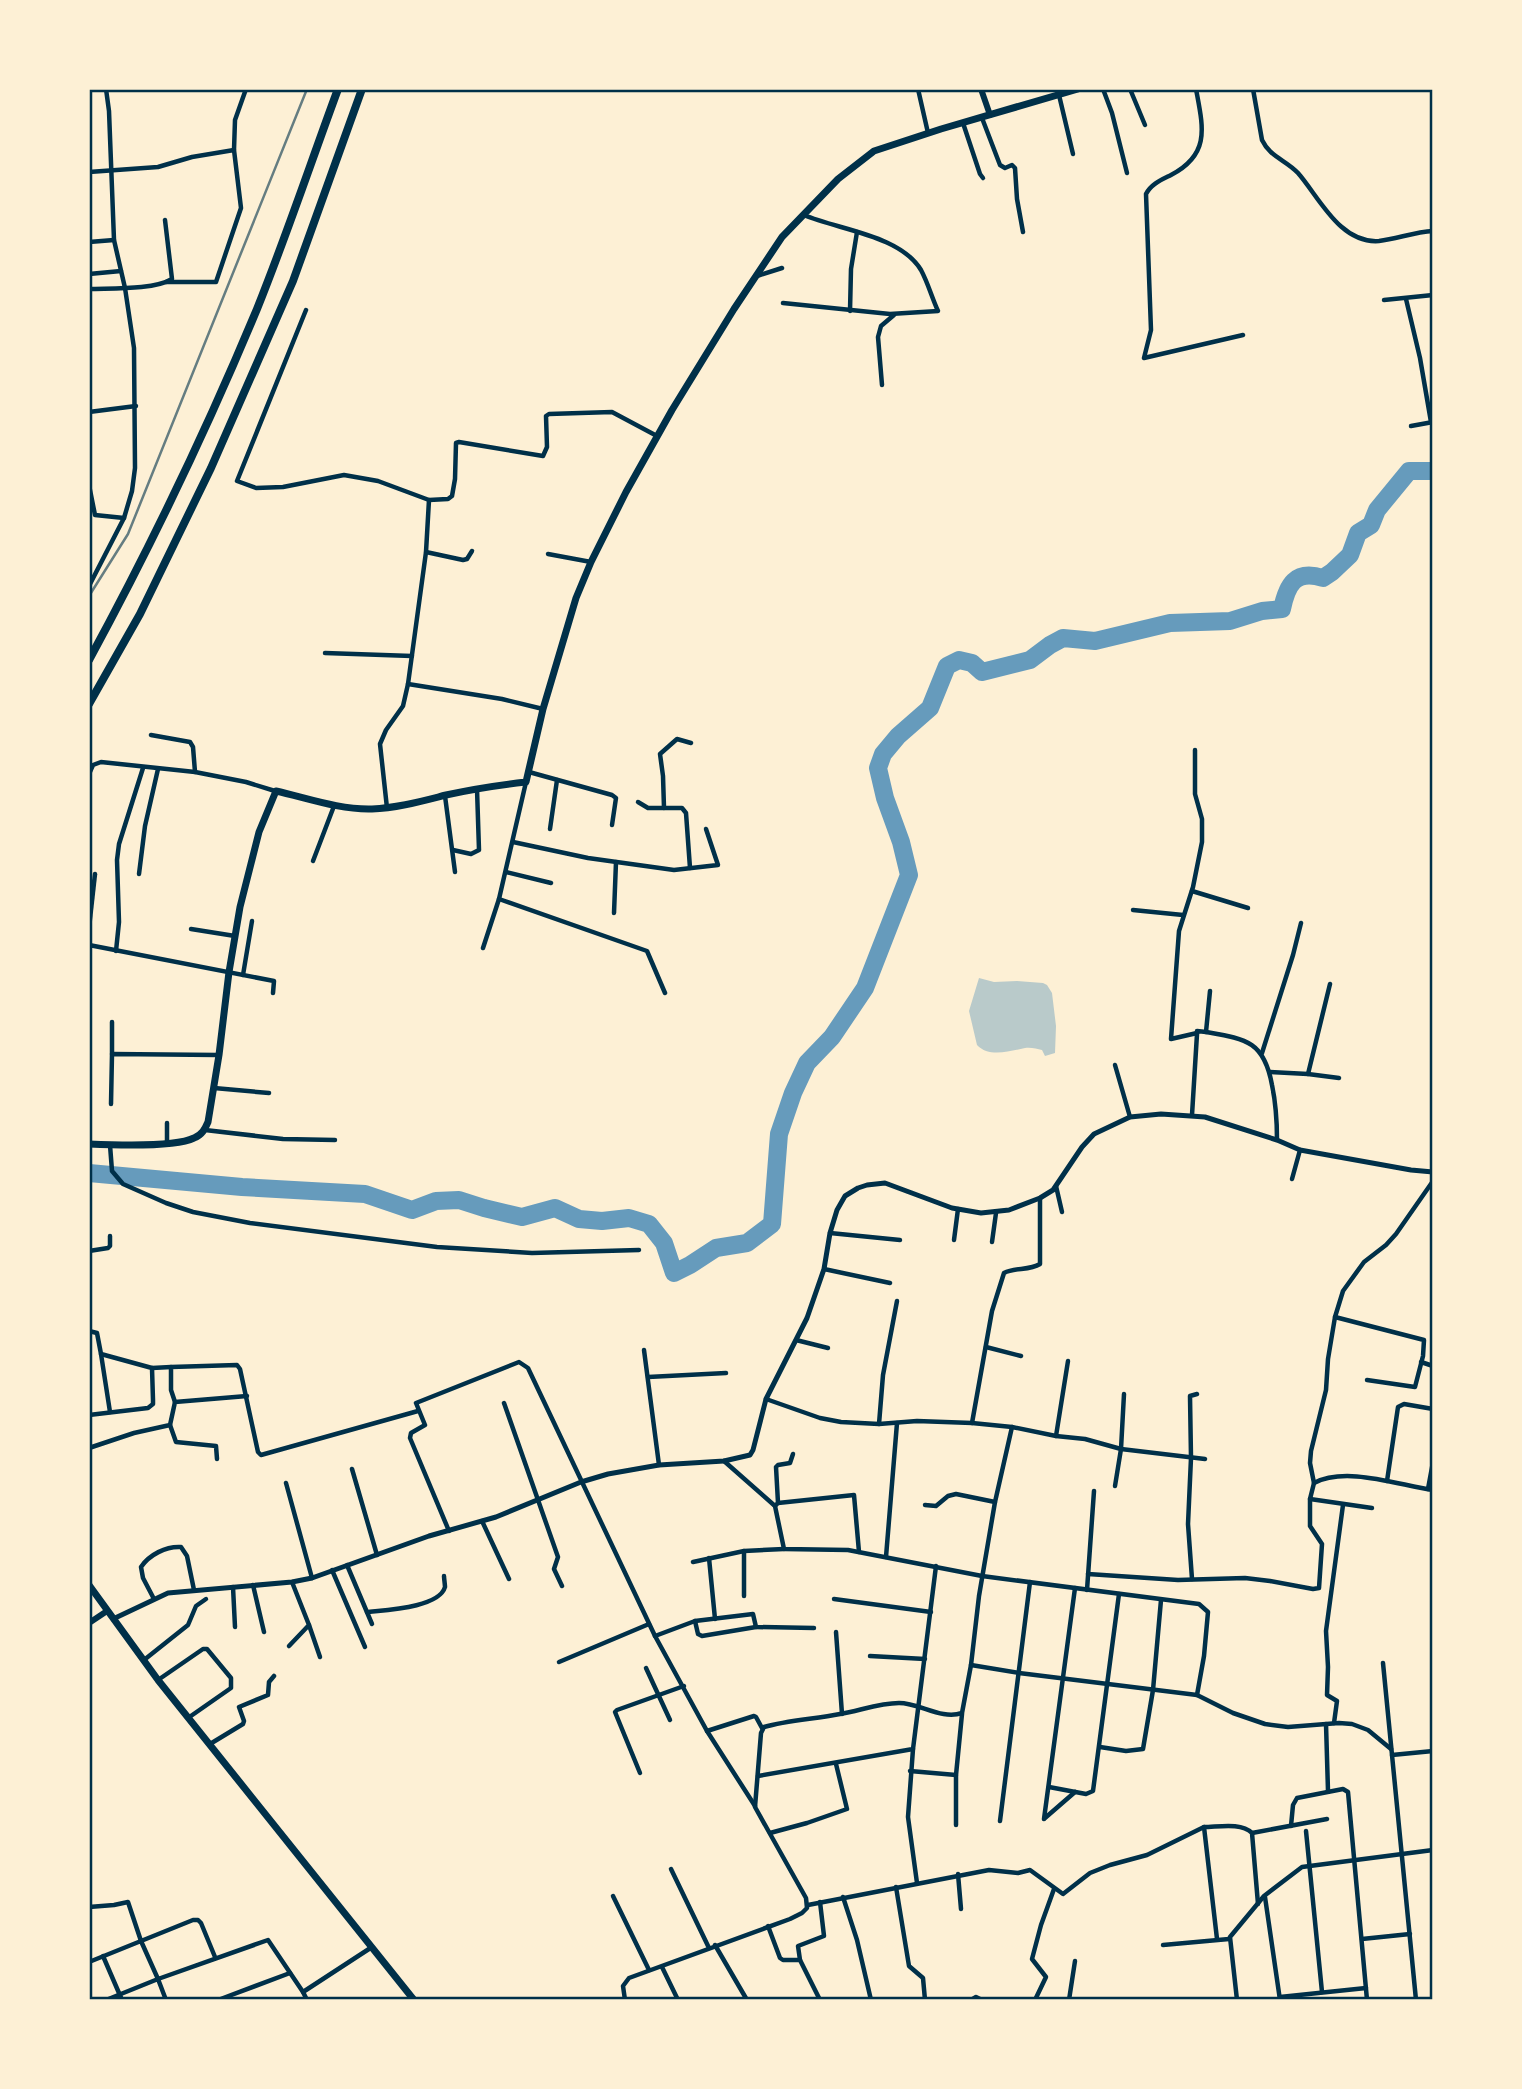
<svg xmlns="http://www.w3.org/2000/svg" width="1522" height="2089" font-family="Barlow,sans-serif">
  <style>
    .green { fill: #b9caca }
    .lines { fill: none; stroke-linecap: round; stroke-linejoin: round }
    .river { stroke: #669bbc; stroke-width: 18 }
    .minor { stroke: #003049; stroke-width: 4.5 }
    .tertiary { stroke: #003049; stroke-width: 5 }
    .secondary { stroke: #003049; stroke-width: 6 }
    .primary { stroke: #003049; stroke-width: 7 }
    .motorway { stroke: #003049; stroke-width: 8 }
    .rail { stroke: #657d81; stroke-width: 2.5 }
    .neatline { fill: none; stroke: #003049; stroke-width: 2.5 }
  </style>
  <rect width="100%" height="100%" fill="#fdf0d5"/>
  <path class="green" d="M979,978L994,982L1017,981L1043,983L1047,985L1052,993L1056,1026L1055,1053L1045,1056L1042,1050C1037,1049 1031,1047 1025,1048C1010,1051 989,1058 977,1045L969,1011Z"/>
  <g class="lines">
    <path class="river" d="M89,1173L242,1187L365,1194L412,1210L436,1201L459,1200L484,1208L522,1217L555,1208L579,1219L602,1221L629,1218L649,1224L664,1243L674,1273L690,1265L716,1248L747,1243L772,1224L779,1134L793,1093L807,1063L832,1037L865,988L909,875L901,842L885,798L878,768L883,754L898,736L930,708L947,666L959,660L972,663L982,672L1030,660L1050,645L1063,638L1095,641L1170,623L1230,621L1262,611L1282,609C1287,585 1295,569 1323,578L1332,572L1350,555L1358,533L1371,525L1377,510L1409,471H1433"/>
    <g class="minor">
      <polyline points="918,89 928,133"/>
      <polyline points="1103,89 1112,113 1127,173"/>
      <polyline points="1130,89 1145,125"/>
      <path d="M1196,89C1203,127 1211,154 1171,175C1161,180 1151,184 1146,194L1151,330L1144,358L1243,335"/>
      <path d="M1253,89L1262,140C1270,157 1286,160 1298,173C1319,197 1340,244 1379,241C1397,239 1414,232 1433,231"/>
      <polyline points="1059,95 1073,154"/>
      <polyline points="982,118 1000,165 1005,168 1012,165 1015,168 1017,199 1023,232"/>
      <polyline points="963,123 980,174 983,178"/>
      <polyline points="234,150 235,120 246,89"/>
      <polyline points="89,172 158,167 192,157 234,150 241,208 216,282 166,282"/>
      <polyline points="89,242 114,240"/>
      <polyline points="89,274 121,271"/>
      <polyline points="757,276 782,268"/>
      <path d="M89,289C111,288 154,290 172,279L165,220"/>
      <polyline points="1406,299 1420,358 1431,422"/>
      <polyline points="1384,300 1433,295"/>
      <path d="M783,303L890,314L938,311C932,298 928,283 921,270C900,235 839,230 804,215"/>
      <polyline points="306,310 237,481 256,488 283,487 344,475 378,481 429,500 448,499 452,496 455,479 456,443 459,442 543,456 547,447 546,416 549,414 612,412 657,436"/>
      <polyline points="850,311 851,269 857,232"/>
      <polyline points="882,385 878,337 881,326 894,315"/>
      <polyline points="89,412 136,406"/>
      <polyline points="1411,426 1433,422"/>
      <polyline points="89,485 95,515 124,518"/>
      <polyline points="426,552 463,560 467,559 472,551"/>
      <polyline points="548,554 591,562"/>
      <polyline points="89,586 124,518 132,491 135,468 134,348 125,288 114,240 109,111 106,89"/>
      <polyline points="325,653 412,656"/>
      <polyline points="408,684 502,699 543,709"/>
      <polyline points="151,735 190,742 193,747 195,772"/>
      <polyline points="1195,750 1195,794 1202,819 1202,842 1193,887 1179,931 1171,1039 1197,1033"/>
      <polyline points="529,772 612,795 616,798 612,825"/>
      <polyline points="89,774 93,765 101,762 195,772 246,782 275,791"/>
      <polyline points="445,796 455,872"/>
      <polyline points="638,802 648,808 682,808 686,813 690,868"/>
      <polyline points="387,808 380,744 386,730 403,706 408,684 426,552 429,500"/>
      <polyline points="664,808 663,776 660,754 677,739 691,743"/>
      <polyline points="550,829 557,780"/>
      <polyline points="513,842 588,858 674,870 718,865 706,829"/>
      <polyline points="453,850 471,854 479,850 477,789"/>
      <polyline points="313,861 334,806"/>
      <polyline points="506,872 551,883"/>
      <polyline points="139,874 145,826 158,769"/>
      <polyline points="1192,891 1248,908"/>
      <polyline points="499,899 647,951 665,993"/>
      <polyline points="1133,910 1183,915"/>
      <polyline points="614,913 616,862"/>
      <polyline points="89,928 95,874"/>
      <polyline points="191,929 235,936"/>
      <polyline points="89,945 274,981 273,993"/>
      <polyline points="483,948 499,899 526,782"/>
      <polyline points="116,951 119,922 117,860 119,844 143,768"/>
      <polyline points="243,975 252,921"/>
      <path d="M1206,1032C1246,1039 1264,1041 1272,1085C1276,1104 1277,1121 1277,1140"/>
      <polyline points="1262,1053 1293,955 1301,923"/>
      <polyline points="112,1054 112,1022"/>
      <polyline points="1115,1065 1130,1117"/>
      <polyline points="1270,1072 1308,1074 1339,1078"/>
      <polyline points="1308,1074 1330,984"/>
      <polyline points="214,1088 269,1093"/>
      <polyline points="111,1104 112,1054 218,1055"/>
      <polyline points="1192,1115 1197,1034 1197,1031 1206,1032 1210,991"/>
      <polyline points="205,1130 283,1139 335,1140"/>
      <polyline points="167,1143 167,1123"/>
      <polyline points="110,1145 112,1171 123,1184 166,1203 193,1212 250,1223 437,1247 532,1253 639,1250"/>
      <polyline points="1292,1179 1300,1150"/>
      <path d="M1433,1181L1396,1234L1386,1245L1364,1262L1343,1291L1335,1317L1328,1359L1326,1390L1311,1451L1310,1463L1314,1483C1346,1466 1398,1485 1433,1490"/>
      <polyline points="1056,1186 1062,1212"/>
      <polyline points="830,1233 900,1240"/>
      <polyline points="954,1240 958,1209"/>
      <polyline points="992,1242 996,1213"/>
      <polyline points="89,1251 108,1248 110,1246 110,1236"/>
      <polyline points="824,1269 890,1283"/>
      <polyline points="1335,1317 1424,1340 1423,1356 1415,1387 1367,1380"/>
      <polyline points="89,1331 97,1333 101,1354 152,1368 153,1400 153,1404 148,1408 89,1415"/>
      <polyline points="796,1340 828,1348"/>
      <polyline points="986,1347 1021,1356"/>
      <polyline points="644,1350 659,1465"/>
      <polyline points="101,1354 110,1412"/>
      <polyline points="1421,1362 1433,1366"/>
      <polyline points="152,1368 171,1367"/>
      <polyline points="648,1377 726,1373"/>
      <polyline points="766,1399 820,1418 841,1422 879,1424 917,1421 972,1423 1012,1427 1056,1436 1085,1439 1121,1449 1205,1459"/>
      <polyline points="175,1402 171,1390 171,1367 237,1365 240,1369 258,1452 261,1455 418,1411"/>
      <polyline points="504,1403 558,1557 554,1569 562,1586"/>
      <path d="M972,1423L992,1311L1004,1273C1015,1267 1029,1271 1040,1264V1198"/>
      <polyline points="879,1424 883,1375 897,1301"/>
      <polyline points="170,1425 176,1442 216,1446 217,1459"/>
      <polyline points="1056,1436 1068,1361"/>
      <polyline points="89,1448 134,1433 170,1425 175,1402 247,1396"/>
      <polyline points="724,1461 775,1506 784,1549 848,1550 982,1576 1199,1604 1208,1612 1204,1656 1197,1695"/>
      <polyline points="352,1469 377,1555"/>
      <polyline points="1387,1481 1398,1407 1404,1404 1433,1409"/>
      <polyline points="286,1483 312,1578"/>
      <polyline points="1115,1486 1121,1449 1124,1394"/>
      <polyline points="1428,1489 1433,1462"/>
      <polyline points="1310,1499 1372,1508"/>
      <polyline points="778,1503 776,1467 778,1465 790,1463 793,1454"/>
      <polyline points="925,1505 936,1506 948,1496 956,1494 995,1502"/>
      <polyline points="775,1506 778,1503 854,1495 859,1552"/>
      <polyline points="482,1521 509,1579"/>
      <polyline points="449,1531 410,1438 411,1433 425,1425 416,1403 519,1362 528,1368 655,1636 707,1731 755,1806"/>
      <polyline points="744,1551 744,1596"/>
      <polyline points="886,1557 897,1423"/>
      <polyline points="709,1558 715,1619"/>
      <polyline points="693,1562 744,1551 784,1549"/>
      <polyline points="347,1565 372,1624"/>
      <polyline points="332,1570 365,1647"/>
      <polyline points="1088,1574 1178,1580 1245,1578 1270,1581 1313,1589 1319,1588 1322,1544 1310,1526 1310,1499 1314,1483"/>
      <polyline points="1192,1579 1188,1524 1191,1458 1190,1396 1197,1394"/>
      <polyline points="253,1585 264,1632"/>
      <polyline points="233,1587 235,1627"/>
      <polyline points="1087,1590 1094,1491"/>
      <path d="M154,1599L143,1578L141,1567C149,1555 166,1546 181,1547L187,1556L194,1590"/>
      <polyline points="834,1599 931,1612"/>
      <path d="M367,1612C384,1610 439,1608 445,1587C445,1585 444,1578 444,1576"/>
      <polyline points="695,1621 698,1634 702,1636 756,1627"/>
      <polyline points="309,1625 320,1657"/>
      <polyline points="836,1632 842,1714"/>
      <polyline points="655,1636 695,1621 753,1614 756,1627 814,1628"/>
      <polyline points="289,1646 309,1625 292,1582"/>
      <polyline points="870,1656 925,1659"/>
      <polyline points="144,1660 188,1625 196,1606 206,1599"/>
      <polyline points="559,1662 649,1624"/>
      <polyline points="1383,1663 1416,2000"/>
      <polyline points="971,1665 1019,1673 1197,1695 1233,1713 1265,1724 1288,1727 1339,1723 1352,1724 1368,1730 1391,1749"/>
      <polyline points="646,1668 670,1720"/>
      <polyline points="158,1680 203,1649 207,1649 231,1678 231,1688 188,1718"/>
      <polyline points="1334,1723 1337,1701 1327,1695 1328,1667 1326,1631 1343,1505"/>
      <polyline points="1326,1724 1328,1791"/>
      <polyline points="707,1731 754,1716 756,1717 762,1728"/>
      <polyline points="210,1744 243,1724 244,1721 239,1707 268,1695 269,1682 274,1676"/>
      <polyline points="1100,1747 1126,1751 1143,1749 1153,1690 1161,1600"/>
      <polyline points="913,1749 908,1817 917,1883"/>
      <polyline points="1392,1755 1433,1751"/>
      <polyline points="910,1771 956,1775"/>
      <polyline points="640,1773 615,1712 617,1710 684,1686"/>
      <polyline points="758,1776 913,1749 936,1566"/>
      <polyline points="1049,1787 1086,1794 1093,1791 1119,1594"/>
      <polyline points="1045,1818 1075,1792"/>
      <polyline points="1044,1819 1075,1588"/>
      <polyline points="1000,1821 1030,1582"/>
      <polyline points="956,1825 956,1775 962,1714"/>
      <polyline points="1291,1826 1293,1805 1297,1798 1343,1789 1348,1792 1367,2000"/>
      <polyline points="1306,1831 1322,1992"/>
      <polyline points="770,1833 807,1823 847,1809 836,1764"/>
      <polyline points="1252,1833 1327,1819"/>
      <polyline points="671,1869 709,1948"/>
      <polyline points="958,1874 961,1909"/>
      <polyline points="896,1887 909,1966 923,1978 925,2000"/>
      <polyline points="613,1896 649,1970"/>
      <polyline points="843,1897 857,1940 871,2000"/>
      <polyline points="1265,1897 1280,2000"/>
      <polyline points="808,1905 989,1870 1018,1873 1030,1870 1063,1894 1090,1873 1110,1865 1147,1855 1204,1827"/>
      <polyline points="89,1907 114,1905 128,1902 141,1941 193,1920 198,1920 201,1923 215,1957"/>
      <polyline points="768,1926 780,1958 783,1960 800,1960 820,2000"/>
      <path d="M1217,1939L1204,1827C1218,1827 1241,1822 1252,1833L1258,1904"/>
      <polyline points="1362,1939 1410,1934"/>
      <polyline points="715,1945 747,2000"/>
      <polyline points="1163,1945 1229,1939"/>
      <polyline points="103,1956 122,2000"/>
      <polyline points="800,1960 798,1946 824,1936 820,1902"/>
      <polyline points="89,1962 141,1941 158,1979 268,1940 303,1992"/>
      <polyline points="662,1967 678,2000"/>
      <polyline points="1280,1997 1366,1988"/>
      <polyline points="106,2000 158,1979 166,2000"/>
      <polyline points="218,2000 290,1973"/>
      <polyline points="307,2000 303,1992 372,1947"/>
      <path d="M625,2000L623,1986L629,1978L790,1919L802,1913L807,1908L806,1898L755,1807L761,1733L764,1727C788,1720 815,1719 840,1714C859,1711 879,1703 899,1703C920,1703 941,1720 962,1713L971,1665L979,1596L995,1502L1012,1427"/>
      <polyline points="971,2000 976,1997 982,2000"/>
      <polyline points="1035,2000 1046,1977 1032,1959 1041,1925 1054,1889"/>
      <polyline points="1069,2000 1075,1961"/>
      <polyline points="1237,2000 1230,1937 1264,1896 1302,1867 1433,1850"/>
    </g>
    <polyline class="tertiary" points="113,1619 168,1593 292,1582 312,1578 429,1536 496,1517 581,1482 608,1474 659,1465 724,1461 750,1455 753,1450 766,1399 807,1318 824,1269 830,1233 837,1210 845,1196 858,1188 867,1185 885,1183 952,1208 981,1213 1009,1210 1040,1198 1053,1190 1082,1147 1094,1134 1130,1117 1161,1114 1205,1117 1277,1140 1300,1150 1411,1170 1433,1172"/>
    <g class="secondary">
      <polyline points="981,89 990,115"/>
      <polyline points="89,1623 107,1611"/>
    </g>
    <g class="primary">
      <path d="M89,1144C112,1145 176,1147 194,1138C202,1135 205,1129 208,1122L219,1055L229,972L240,907L259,832L276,791C307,798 340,810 372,809C397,808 422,801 446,795C473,789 499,785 526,782L543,709L576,598L591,562L626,492L672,410L734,309L782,237L838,179L874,151L941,129L1078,89"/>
      <polyline points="89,1585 158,1680 414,2000"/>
    </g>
    <g class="motorway">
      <path d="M89,660C151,546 207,429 257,309C286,237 311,162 338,89"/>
      <polyline points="89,704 140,614 211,468 293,281 362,89"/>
    </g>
    <polyline class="rail" points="89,596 128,534 307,89"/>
  </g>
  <rect width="1522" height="2089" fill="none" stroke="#fdf0d5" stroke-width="182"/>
  <rect x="91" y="91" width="1340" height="1907" class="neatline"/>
</svg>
